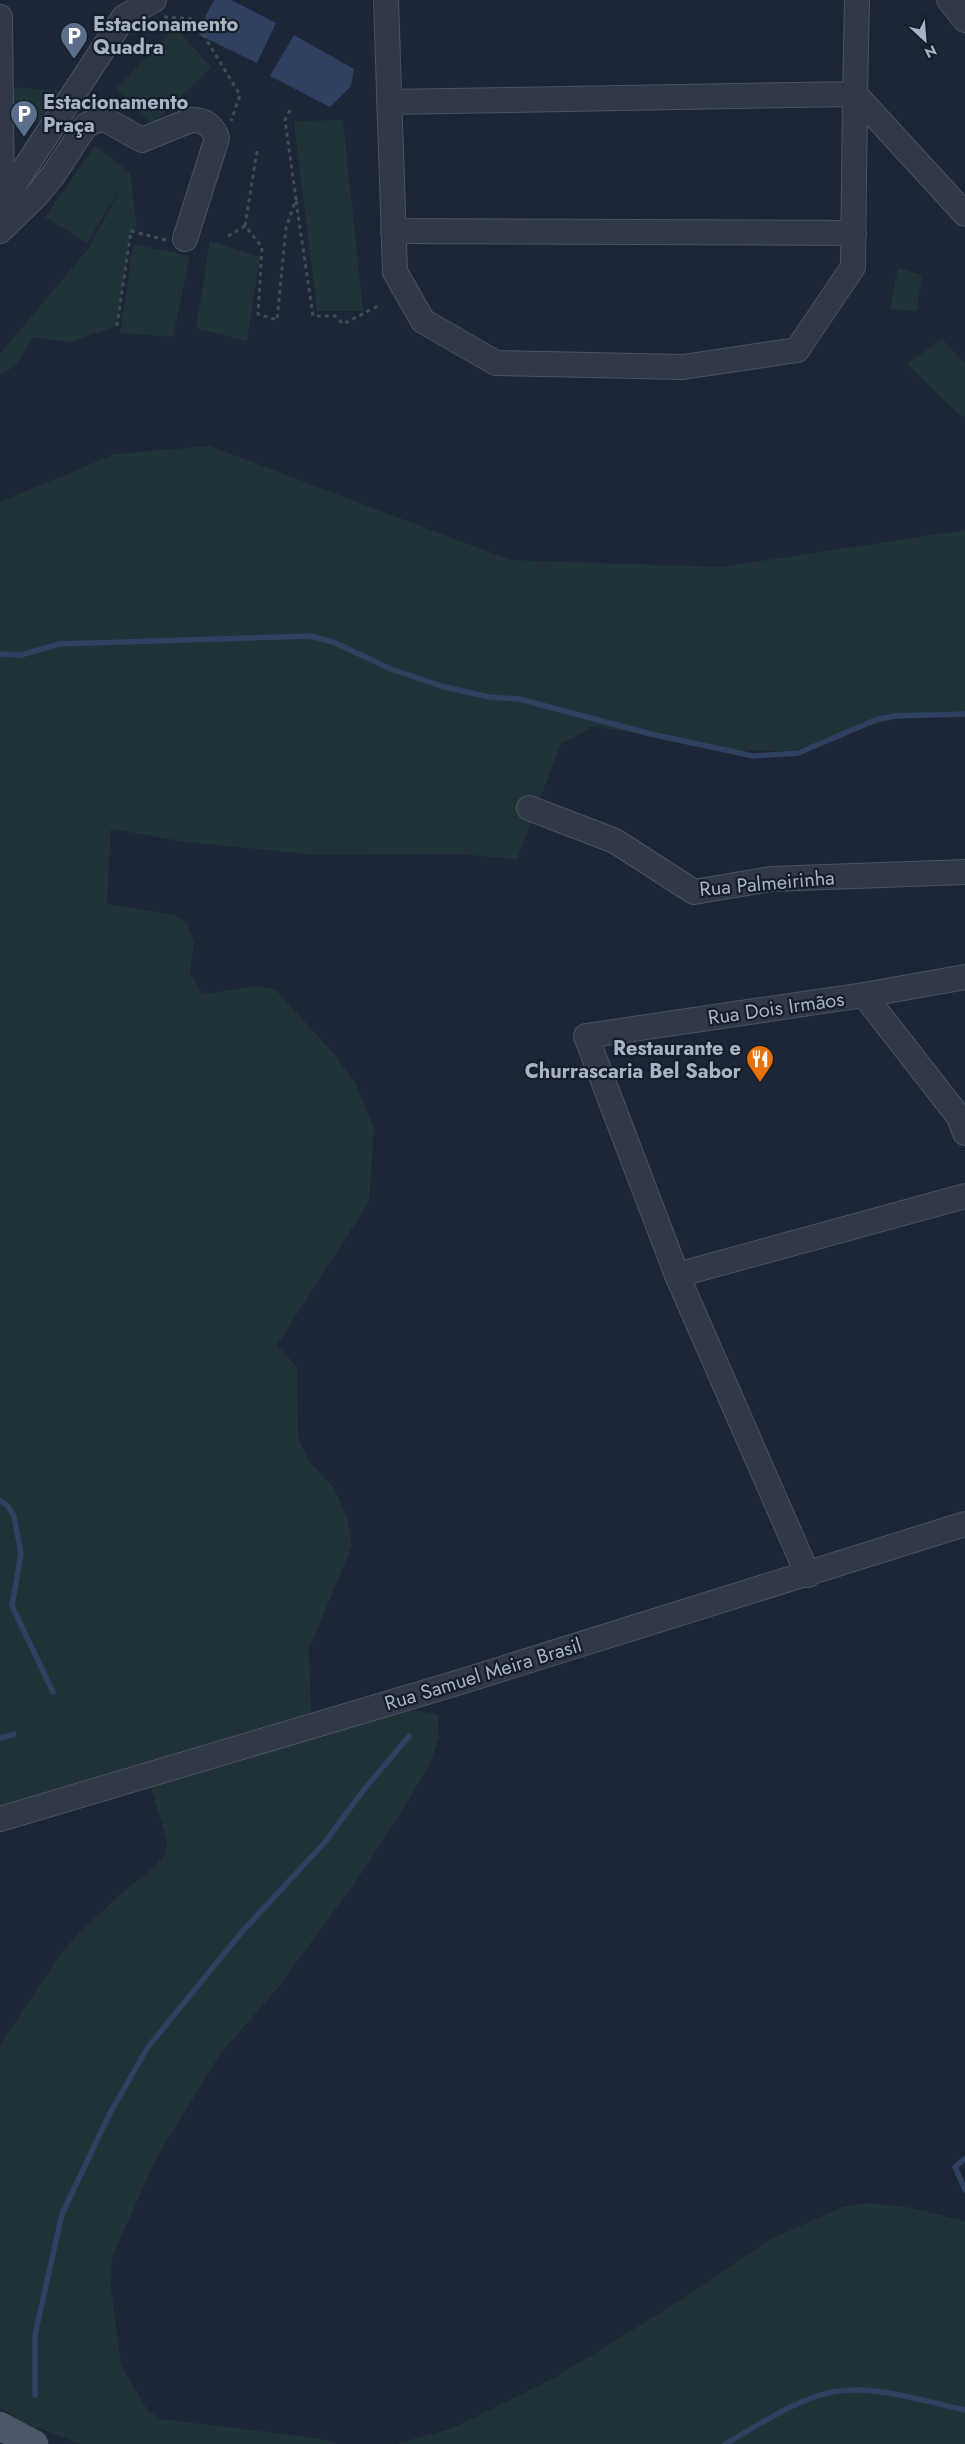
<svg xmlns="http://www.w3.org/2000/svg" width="965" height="2444" font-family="Jost,sans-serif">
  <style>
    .green { fill: #1f3338 }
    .water { fill: #2f4060 }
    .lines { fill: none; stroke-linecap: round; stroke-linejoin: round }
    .stream { stroke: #2f4060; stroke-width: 5.5 }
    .minor-casing { stroke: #4b5363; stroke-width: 26 }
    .major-casing { stroke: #3a4251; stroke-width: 29 }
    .path { stroke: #394f52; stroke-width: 3; stroke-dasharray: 4 4; stroke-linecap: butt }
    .minor { stroke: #313847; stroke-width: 24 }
    .major { stroke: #4e5768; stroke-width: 28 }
    .labels { text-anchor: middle; stroke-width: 4.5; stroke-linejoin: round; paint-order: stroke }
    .poi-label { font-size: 20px; font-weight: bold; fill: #aab3c5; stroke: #161e2b; text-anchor: start }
    .street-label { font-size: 20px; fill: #aab3c5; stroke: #161e2b }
  </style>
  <rect width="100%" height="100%" fill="#1d2637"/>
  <g class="green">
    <polygon points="175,27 211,67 152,125 116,89"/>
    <polygon points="12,87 61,91 38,123 16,121"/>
    <polygon points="343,120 363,311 317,311 294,121"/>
    <polygon points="95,146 130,173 137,229 131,232 117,326 69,342 34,337 15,366 0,375 0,354 88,249 122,186 87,243 45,217"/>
    <polygon points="210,241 260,257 247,341 196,328"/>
    <polygon points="133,244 190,256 173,337 120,333"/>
    <polygon points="898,268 922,275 917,311 890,309"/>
    <polygon points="942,339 965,363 965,415 962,417 907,364"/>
    <path d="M210,446L510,560L721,567L965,530V714L893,719L791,751L730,750L594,726L561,744L517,859L458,854L317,855L186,842L111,829L107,904L174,915L188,924L194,943L190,974L203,994L256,986L276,990L334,1054L356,1084L374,1129L369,1202L277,1345L297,1367L298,1437L308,1460L334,1488L347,1517L352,1546L309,1649L312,1725C348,1719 403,1703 438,1715L439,1738L429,1765L410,1798L359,1877L277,1989L220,2054L156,2159L112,2257L111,2288L121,2365L148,2411L161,2419L322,2439L335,2444H81L24,2423L0,2407V2045L62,1952L82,1930L124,1891L148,1873L166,1854L167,1840L146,1772L0,1808V502L115,454Z"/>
    <polygon points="869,2203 907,2207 965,2221 965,2444 396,2444 453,2428 556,2377 681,2300 773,2238 843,2207"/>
  </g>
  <g class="water">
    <polygon points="214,0 231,0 276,23 257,63 199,35 206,15"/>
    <polygon points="294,35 354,69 351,86 330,107 270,76"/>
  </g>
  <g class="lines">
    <g class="stream">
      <polyline points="0,654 21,655 59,644 310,636 333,642 391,669 441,686 489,697 519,699 651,734 753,756 798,753 878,719 895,716 965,714"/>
      <polyline points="0,1501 8,1506 14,1516 21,1554 12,1606 53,1692"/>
      <polyline points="0,1738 14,1734"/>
      <polyline points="965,2159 955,2167 965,2190"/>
      <polyline points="35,2395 35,2335 62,2214 110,2113 148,2047 241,1933 325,1842 362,1792 409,1736"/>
      <path d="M725,2444C755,2427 785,2407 817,2396C864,2380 918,2400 965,2410"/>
    </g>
    <defs>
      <g id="minor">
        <polyline points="386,0 395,272 423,321 496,363 683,367 797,350 853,267 855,94 389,102"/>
        <polyline points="857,0 855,94 965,214"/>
        <polyline points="949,0 965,20"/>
        <polyline points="0,17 2,203"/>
        <polyline points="0,221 2,203 124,17 154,0"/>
        <path d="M0,231L36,196L54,174L86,125L103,118L142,140L191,120C204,119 213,126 217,138L185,239"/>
        <polyline points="393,231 854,233"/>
        <polyline points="529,808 615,841 694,892 771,879 965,872"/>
        <polyline points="864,995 959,1117 965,1133"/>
        <polyline points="677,1275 965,1196"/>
        <polyline points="808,1575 677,1275 586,1036 864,995 965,977"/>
        <polyline points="0,1819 460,1682 965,1524"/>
      </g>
      <polyline id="major" points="0,2426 34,2444"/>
    </defs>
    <use href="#minor" class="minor-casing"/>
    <use href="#major" class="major-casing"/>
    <g class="path">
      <polyline points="164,17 194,19 240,95 231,121"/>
      <polyline points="257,151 245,226 262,247 258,314 277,320 286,228 296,199 285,120 291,108"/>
      <polyline points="296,201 313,316 335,316 343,324 378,306"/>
      <polyline points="228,236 245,226"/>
      <polyline points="117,326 131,231 166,240"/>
    </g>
    <use href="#minor" class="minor"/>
    <use href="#major" class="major"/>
  </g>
  <defs>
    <symbol id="parking-pin" viewBox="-11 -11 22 30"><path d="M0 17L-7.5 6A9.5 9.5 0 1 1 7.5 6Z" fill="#5c6f8a" stroke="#161e2b"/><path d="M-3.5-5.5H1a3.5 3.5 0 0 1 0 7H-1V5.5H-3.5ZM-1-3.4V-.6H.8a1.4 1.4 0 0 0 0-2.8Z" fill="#fff"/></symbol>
    <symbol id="restaurant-pin" viewBox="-11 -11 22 30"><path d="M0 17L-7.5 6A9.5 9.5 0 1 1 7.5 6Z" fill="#e8710a" stroke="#161e2b"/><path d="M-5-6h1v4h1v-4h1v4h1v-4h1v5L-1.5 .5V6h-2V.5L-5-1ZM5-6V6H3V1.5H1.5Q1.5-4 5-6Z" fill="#fff"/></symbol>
  </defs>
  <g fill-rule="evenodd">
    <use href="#parking-pin" x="58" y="20" width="32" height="43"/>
    <use href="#parking-pin" x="8" y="98" width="32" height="43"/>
    <use href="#restaurant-pin" x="744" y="1043" width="32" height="43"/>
  </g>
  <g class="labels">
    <g class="poi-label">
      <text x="93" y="31">Estacionamento<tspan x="93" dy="23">Quadra</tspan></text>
      <text x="43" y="109">Estacionamento<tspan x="43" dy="23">Praça</tspan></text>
      <text x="741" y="1055" text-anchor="end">Restaurante e<tspan x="741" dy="23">Churrascaria Bel Sabor</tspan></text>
    </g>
    <g class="street-label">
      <text transform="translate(767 883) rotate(-5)" y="7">Rua Palmeirinha</text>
      <text transform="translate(776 1008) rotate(-8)" y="7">Rua Dois Irmãos</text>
      <text transform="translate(483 1674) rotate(-17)" y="7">Rua Samuel Meira Brasil</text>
    </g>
  </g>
  <g transform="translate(925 40) rotate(154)" stroke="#161e2b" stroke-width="4" paint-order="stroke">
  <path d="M0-4L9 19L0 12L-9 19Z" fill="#aab3c5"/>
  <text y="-8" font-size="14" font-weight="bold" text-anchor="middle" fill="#aab3c5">N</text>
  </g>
</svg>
